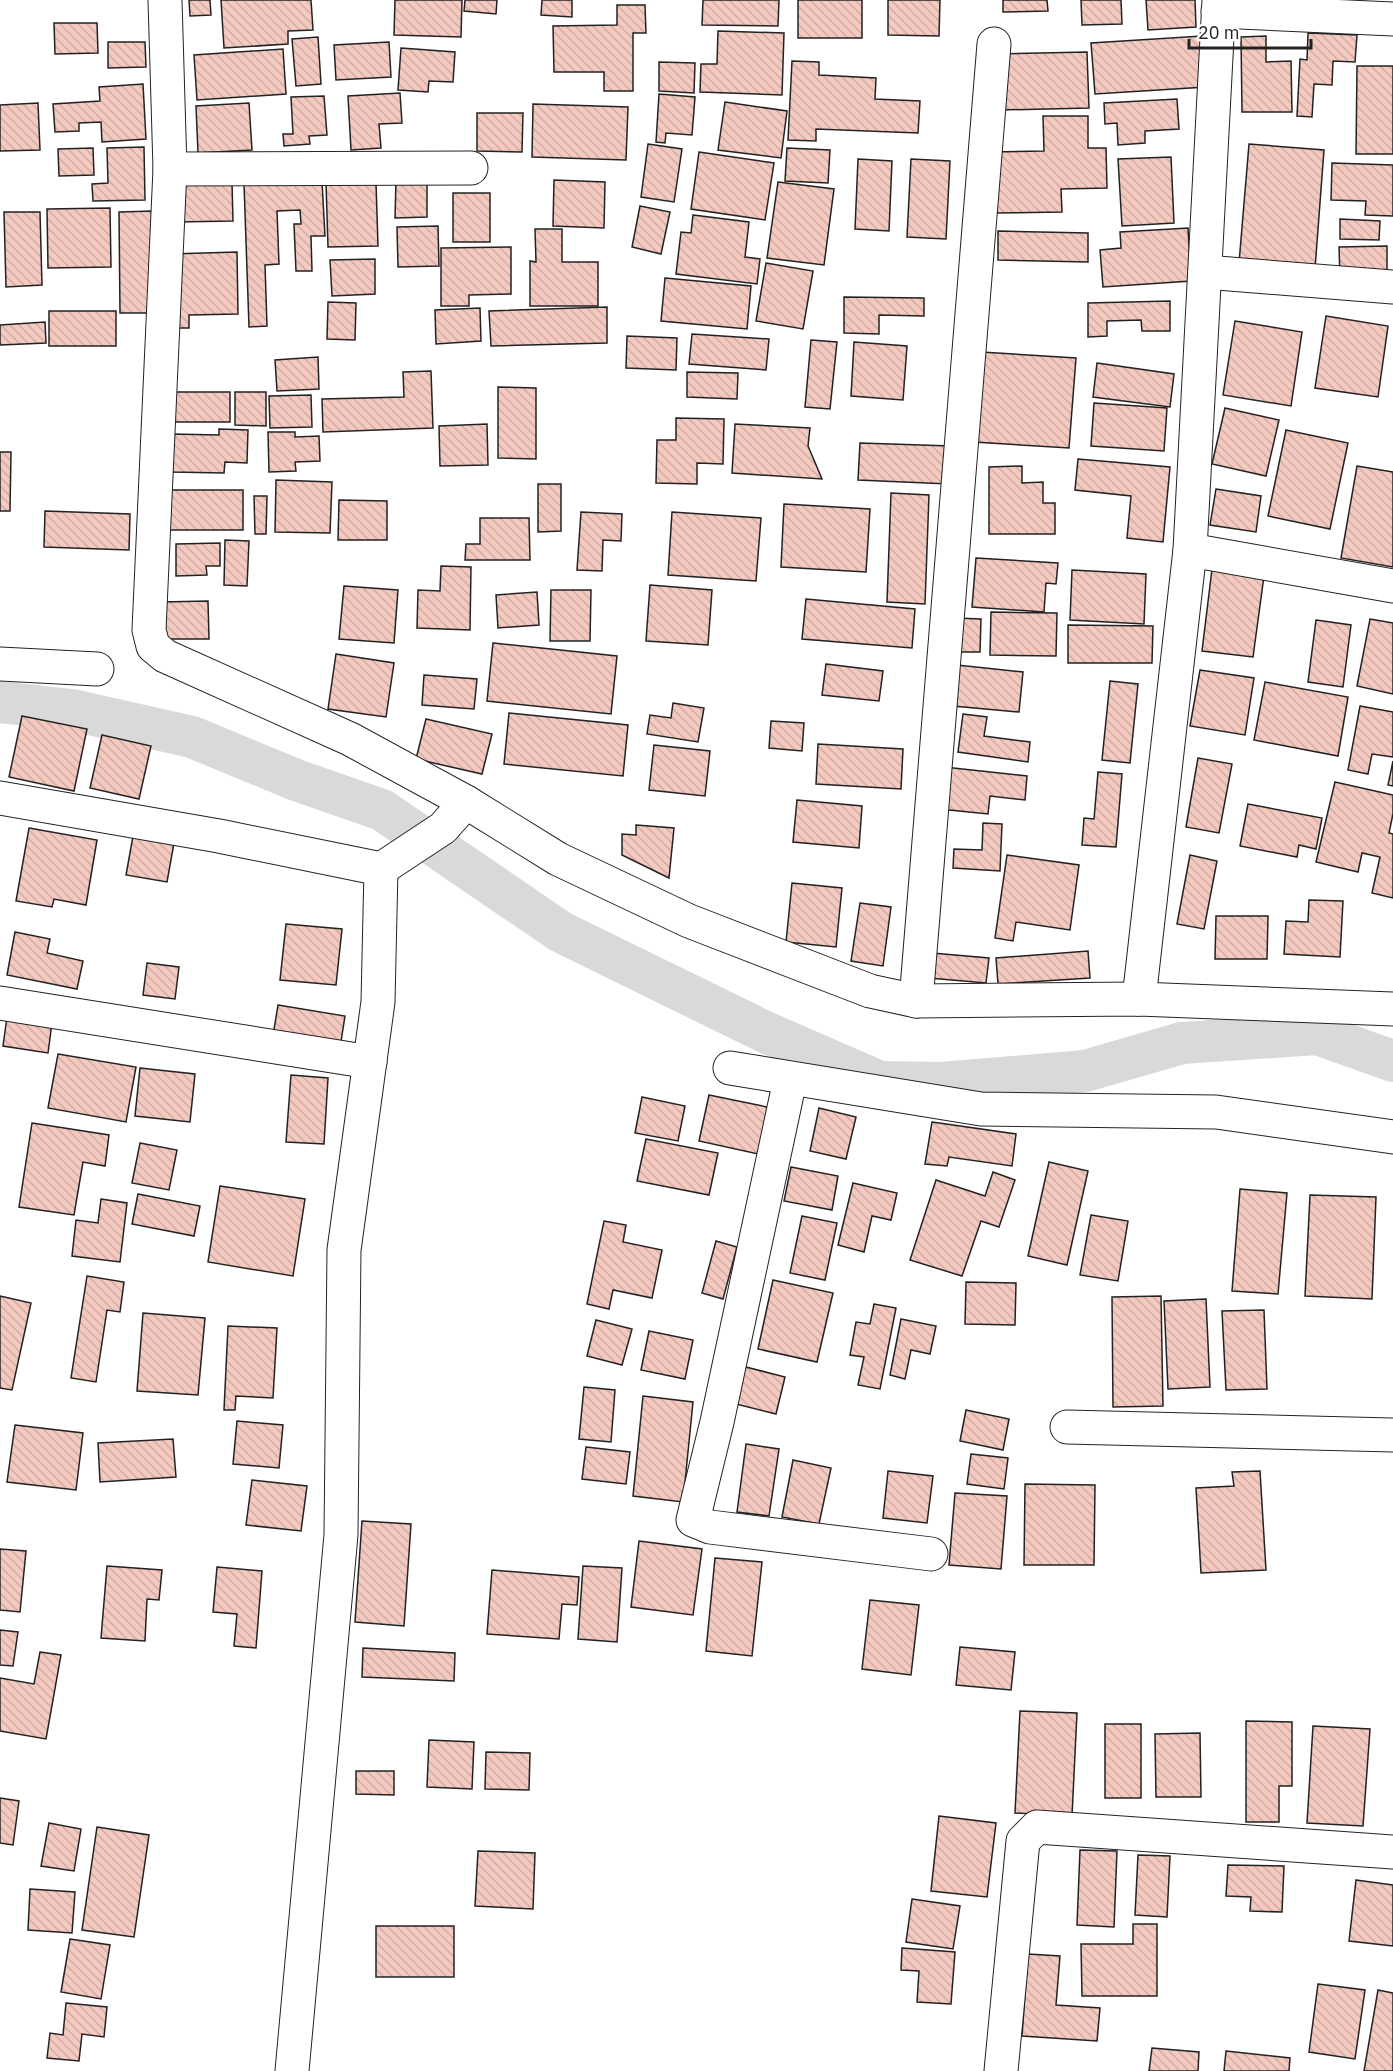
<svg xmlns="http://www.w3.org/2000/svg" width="1393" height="2071" font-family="'IBM Plex Sans',sans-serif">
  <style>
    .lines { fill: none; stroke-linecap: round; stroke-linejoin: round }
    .canal { stroke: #d9d9d9; stroke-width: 42 }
    .building { fill: url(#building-back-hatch); stroke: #222; stroke-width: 1.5 }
    .minor-casing { stroke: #222; stroke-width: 35 }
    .major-casing { stroke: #222; stroke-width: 35 }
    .minor { stroke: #fff; stroke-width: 33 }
    .major { stroke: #fff; stroke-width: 33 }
  </style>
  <defs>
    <pattern id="building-back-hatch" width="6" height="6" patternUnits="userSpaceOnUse" patternTransform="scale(1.5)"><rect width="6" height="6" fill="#f3c9c0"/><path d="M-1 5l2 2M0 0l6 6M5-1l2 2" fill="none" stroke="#d0aca5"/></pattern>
  </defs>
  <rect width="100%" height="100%" fill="#fff"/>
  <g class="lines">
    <polyline class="canal" points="0,702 72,710 192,737 296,780 382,810 561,932 765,1032 880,1082 941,1083 1085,1071 1182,1043 1317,1034 1393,1061"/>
  </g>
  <g class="building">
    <polygon points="189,0 210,0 211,15 190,16"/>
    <polygon points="221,0 311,0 313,30 288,31 288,44 224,48"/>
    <polygon points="395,0 462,0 461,37 394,35"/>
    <polygon points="465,0 497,0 496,14 464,11"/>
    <polygon points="542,0 572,0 572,17 541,15"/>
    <polygon points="703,0 779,0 778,26 702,25"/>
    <rect x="798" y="0" width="64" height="38"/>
    <polygon points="888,0 940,0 939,36 888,35"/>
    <polygon points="1003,0 1047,0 1048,11 1003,12"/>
    <polygon points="1081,0 1121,0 1122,24 1082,25"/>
    <polygon points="1146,0 1195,0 1196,27 1148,30"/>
    <polygon points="617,5 645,5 646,33 633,33 633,91 604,91 604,72 554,72 553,26 617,25"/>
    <polygon points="54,23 97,23 98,53 55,54"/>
    <polygon points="718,31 784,33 782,95 700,92 701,64 717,64"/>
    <polygon points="1308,33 1357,35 1355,62 1333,61 1332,85 1314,84 1312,117 1297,116 1300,59 1307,60"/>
    <polygon points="1202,36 1206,87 1095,94 1091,43"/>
    <polygon points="1266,36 1266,62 1291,61 1292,112 1242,112 1241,37"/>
    <polygon points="318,37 321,84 296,86 292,39"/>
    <polygon points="108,42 145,42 146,67 108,68"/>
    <polygon points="389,42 391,77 336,80 334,45"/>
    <polygon points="401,48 455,52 453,82 429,81 428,92 398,90"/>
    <polygon points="283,49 286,94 197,100 194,55"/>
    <polygon points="1087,52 1089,108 1000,110 998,54"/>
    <polygon points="792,61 819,62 819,75 876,78 875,99 920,101 918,133 816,129 816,141 788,140"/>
    <polygon points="659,62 695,63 694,93 659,91"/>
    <polygon points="1357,66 1393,66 1393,154 1356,154"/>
    <polygon points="143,84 146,139 102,142 101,122 79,123 79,131 55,132 53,104 100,101 99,87"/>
    <polygon points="400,93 402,123 379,124 381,148 351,150 348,96"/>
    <polygon points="659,94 695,97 692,135 666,133 665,143 656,142"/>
    <polygon points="324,96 327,135 309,136 310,144 284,146 283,134 293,134 291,97"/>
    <polygon points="1177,99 1179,129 1145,131 1145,143 1118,145 1117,123 1105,124 1104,103"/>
    <polygon points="725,102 787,111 781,158 718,150"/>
    <polygon points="38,103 40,150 0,151 0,105"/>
    <polygon points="249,103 252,150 198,153 196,106"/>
    <polygon points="533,104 628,107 626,160 532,157"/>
    <polygon points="477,113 523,113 522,152 477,151"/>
    <polygon points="1043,116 1088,116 1088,148 1106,148 1107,188 1061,189 1062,212 992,213 991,152 1044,151"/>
    <polygon points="648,144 682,149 674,202 641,197"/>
    <polygon points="1249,144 1324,150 1315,269 1239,263"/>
    <polygon points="144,147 145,200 93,201 92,184 108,183 107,148"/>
    <polygon points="93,148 94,175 59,176 58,149"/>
    <polygon points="787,148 830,150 828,183 785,181"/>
    <polygon points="699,152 774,163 765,220 691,209"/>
    <polygon points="1171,157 1174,223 1122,226 1118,159"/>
    <polygon points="858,159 892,161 889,231 855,229"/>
    <polygon points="911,159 950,161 946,239 907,237"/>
    <polygon points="1332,163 1393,165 1393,216 1365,215 1366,201 1331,200"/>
    <polygon points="554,180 605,182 604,228 553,226"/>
    <polygon points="322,181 325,236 311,236 312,271 296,271 294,224 301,224 300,210 277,211 279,264 265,265 267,326 249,327 244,184"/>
    <polygon points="396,181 427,181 427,217 395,218"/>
    <polygon points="778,182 834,189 824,265 767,258"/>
    <polygon points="232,183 233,221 177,222 176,184"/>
    <polygon points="326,183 376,183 378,246 328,247"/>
    <rect x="453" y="193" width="37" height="49"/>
    <polygon points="640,206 670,212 661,254 632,247"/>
    <polygon points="110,208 111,267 48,268 47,209"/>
    <polygon points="153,211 153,313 120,313 119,212"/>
    <polygon points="4,212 40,212 42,285 6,287"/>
    <polygon points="693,215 749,222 745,257 760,259 757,284 676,274 681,232 691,233"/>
    <polygon points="1340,219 1380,221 1379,240 1340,239"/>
    <polygon points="438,226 439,266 398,267 397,227"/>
    <polygon points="1188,228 1191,281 1103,287 1100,250 1121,248 1120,232"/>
    <polygon points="535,229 562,229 562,262 598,262 598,306 530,306 530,261 536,262"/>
    <polygon points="998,231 1088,233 1088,262 998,260"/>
    <polygon points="1387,246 1387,276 1340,277 1339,247"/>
    <polygon points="511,247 511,294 469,295 469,306 441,306 441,248"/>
    <polygon points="237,252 238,314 189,315 189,328 171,328 170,254"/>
    <polygon points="375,259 375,294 332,296 330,260"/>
    <polygon points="766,263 813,271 803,329 756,321"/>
    <polygon points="665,278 751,286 747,329 661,321"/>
    <polygon points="844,297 924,298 924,316 879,315 879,334 844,333"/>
    <polygon points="1170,301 1170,331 1142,331 1141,320 1107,321 1107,336 1088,337 1088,303"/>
    <polygon points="328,302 356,303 355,340 327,339"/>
    <polygon points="607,307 607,343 491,346 489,311"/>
    <polygon points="480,308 481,341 436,344 435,310"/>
    <rect x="49" y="311" width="67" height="35"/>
    <polygon points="1326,316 1388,326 1378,397 1315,388"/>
    <polygon points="1235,321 1302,332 1291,406 1223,395"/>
    <polygon points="45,322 46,343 0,345 0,325"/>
    <polygon points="692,334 769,339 766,370 689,364"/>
    <polygon points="627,336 677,338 676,370 626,368"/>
    <polygon points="811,340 837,342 830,409 805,407"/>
    <polygon points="854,342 907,346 903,400 851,396"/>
    <polygon points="981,352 1076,358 1069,448 974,442"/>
    <polygon points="318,357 319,389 277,391 275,360"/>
    <polygon points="1097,363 1174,374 1170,407 1093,397"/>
    <polygon points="431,371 433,428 323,432 322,399 404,397 403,372"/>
    <polygon points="687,372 738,373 737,399 687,397"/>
    <polygon points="498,387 536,388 536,459 498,458"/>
    <polygon points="167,392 230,392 230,422 166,422"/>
    <polygon points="235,392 266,392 266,426 235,425"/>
    <polygon points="311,395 312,427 270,428 269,396"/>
    <polygon points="1094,403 1167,408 1164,451 1091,446"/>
    <polygon points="1225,408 1279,420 1266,476 1212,464"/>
    <polygon points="676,418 724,419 723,464 697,463 697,484 656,483 657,440 676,440"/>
    <polygon points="487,424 488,465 440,466 439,426"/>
    <polygon points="735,424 810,428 808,446 822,479 732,473"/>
    <polygon points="219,429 248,430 247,463 225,462 224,473 171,472 172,434 219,435"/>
    <polygon points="1286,430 1348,443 1330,529 1268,516"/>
    <polygon points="268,432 295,432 295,437 319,436 320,461 295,462 296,471 269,472"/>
    <polygon points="860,443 951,446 949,484 858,480"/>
    <polygon points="0,452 11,452 10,511 0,511"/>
    <polygon points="1078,459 1170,467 1163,542 1127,538 1131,496 1075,490"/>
    <polygon points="1022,466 1022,483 1043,482 1043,503 1055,503 1055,534 989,534 989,467"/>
    <polygon points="1357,466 1393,472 1393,567 1341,558"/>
    <polygon points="276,480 332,482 330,533 275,532"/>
    <polygon points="538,484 561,484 561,531 538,532"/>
    <polygon points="1216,489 1261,496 1256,532 1210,525"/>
    <polygon points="171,490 243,490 243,530 170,530"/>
    <polygon points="891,493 929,495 925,604 887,602"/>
    <polygon points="254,496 267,496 266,534 255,534"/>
    <polygon points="339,500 387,501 387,540 338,540"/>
    <polygon points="784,504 870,509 866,572 781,567"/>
    <polygon points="45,511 130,514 129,550 44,547"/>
    <polygon points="581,512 622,514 621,541 603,540 602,571 577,570"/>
    <polygon points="672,512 761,518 756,581 668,575"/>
    <polygon points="480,518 529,518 530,560 465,560 466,544 480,544"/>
    <polygon points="225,540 249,541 247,586 224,585"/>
    <polygon points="220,543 220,566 206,566 207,575 176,576 176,544"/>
    <polygon points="976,558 1058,563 1056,584 1046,583 1044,612 972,607"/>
    <polygon points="441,566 471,567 470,630 417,628 418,590 440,591"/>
    <polygon points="1212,569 1264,576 1253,657 1202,651"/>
    <polygon points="1072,570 1146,574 1144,624 1070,620"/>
    <polygon points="650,585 712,590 708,645 646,641"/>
    <polygon points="344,586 398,590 394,643 339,639"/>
    <polygon points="551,590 591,590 590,641 550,641"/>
    <polygon points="537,592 539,625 498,628 496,595"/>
    <polygon points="806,599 915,609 912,648 802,639"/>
    <polygon points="208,601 209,639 162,639 161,602"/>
    <polygon points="991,612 1057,613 1056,656 990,655"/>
    <polygon points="955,618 981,619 980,652 954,652"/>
    <polygon points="1370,619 1393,623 1393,694 1357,686"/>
    <polygon points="1316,620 1351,625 1343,687 1308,682"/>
    <polygon points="1068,625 1153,626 1152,663 1068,663"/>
    <polygon points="493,643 617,656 611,714 487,701"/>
    <polygon points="336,654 394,663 386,717 328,709"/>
    <polygon points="826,664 883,671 879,701 822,695"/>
    <polygon points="957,665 1023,672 1019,712 953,706"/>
    <polygon points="1200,670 1254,678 1245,735 1190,726"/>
    <polygon points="424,675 477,679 474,709 422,705"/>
    <polygon points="1110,681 1138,684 1130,763 1102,760"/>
    <polygon points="1265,682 1348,697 1338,756 1254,740"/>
    <polygon points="673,703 704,708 698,742 647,734 650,715 671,718"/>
    <polygon points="1360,706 1393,712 1393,757 1372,754 1368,774 1348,770"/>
    <polygon points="509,713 628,725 623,776 504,764"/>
    <polygon points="963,714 987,717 984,736 1030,742 1028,762 958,752"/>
    <polygon points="22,716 87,729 74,791 9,777"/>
    <polygon points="426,719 492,734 482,774 416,759"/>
    <polygon points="771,721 804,723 802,751 769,748"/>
    <polygon points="102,735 151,746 139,799 90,788"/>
    <polygon points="818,744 903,749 901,789 816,784"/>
    <polygon points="654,745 710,751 705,796 649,790"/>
    <polygon points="1198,758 1232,764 1219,833 1186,827"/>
    <polygon points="1393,761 1393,786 1388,785"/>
    <polygon points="944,767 1027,776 1025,800 990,796 988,814 940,809"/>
    <polygon points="1098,772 1122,774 1116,847 1082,845 1084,818 1094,819"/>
    <polygon points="1335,782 1393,795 1393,814 1389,833 1393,834 1393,898 1372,893 1380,857 1362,853 1358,872 1316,862"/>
    <polygon points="797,800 862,806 859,848 793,842"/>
    <polygon points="1248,804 1322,818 1316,849 1299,845 1297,857 1240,846"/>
    <polygon points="983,823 1002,824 1000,871 953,868 954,849 982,850"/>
    <polygon points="636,825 674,828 669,878 622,855 622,834 636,835"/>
    <polygon points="29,828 97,840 86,905 54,899 52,907 16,901"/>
    <polygon points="133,836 174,843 167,882 126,875"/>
    <polygon points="1007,855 1079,865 1070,930 1016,922 1013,941 995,938"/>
    <polygon points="1190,855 1217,861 1204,929 1177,924"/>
    <polygon points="792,883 842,888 836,947 786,942"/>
    <polygon points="1309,900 1343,901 1340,957 1284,954 1286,921 1308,922"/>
    <polygon points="860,903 891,907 883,966 851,961"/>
    <polygon points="1216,916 1268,916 1267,959 1215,959"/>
    <polygon points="286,924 342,929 336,985 280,980"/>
    <polygon points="15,932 50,939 47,953 83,961 77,989 7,975"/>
    <polygon points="1088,951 1090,978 998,984 996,958"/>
    <polygon points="932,953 989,958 986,983 929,978"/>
    <polygon points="147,963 179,967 175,999 143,995"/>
    <polygon points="278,1005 345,1016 340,1048 273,1036"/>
    <polygon points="7,1017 52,1023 48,1053 3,1046"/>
    <polygon points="58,1054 136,1067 126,1122 48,1108"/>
    <polygon points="140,1068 195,1074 190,1122 135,1116"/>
    <polygon points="291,1075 328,1078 324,1144 286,1142"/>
    <polygon points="709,1095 777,1109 767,1156 699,1141"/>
    <polygon points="642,1097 685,1106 678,1141 635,1133"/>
    <polygon points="819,1108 856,1117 846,1159 810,1151"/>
    <polygon points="932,1122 1016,1134 1012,1166 949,1157 947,1166 925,1164"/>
    <polygon points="32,1123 109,1135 105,1166 83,1162 74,1215 19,1207"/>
    <polygon points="646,1139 718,1153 709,1195 637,1181"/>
    <polygon points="140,1143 177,1150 169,1190 132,1183"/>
    <polygon points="1049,1162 1088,1171 1067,1265 1028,1256"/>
    <polygon points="791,1167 838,1176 832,1210 784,1201"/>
    <polygon points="993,1172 1015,1180 999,1227 981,1221 962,1276 910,1260 936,1180 985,1196"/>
    <polygon points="853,1183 897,1193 891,1220 872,1216 864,1252 838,1245"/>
    <polygon points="220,1186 305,1199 293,1276 208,1262"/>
    <polygon points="1240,1189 1287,1193 1278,1294 1232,1291"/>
    <polygon points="138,1194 200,1206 194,1236 132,1224"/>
    <polygon points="1310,1195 1376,1197 1372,1299 1305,1296"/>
    <polygon points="101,1199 127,1203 120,1262 72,1256 76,1220 98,1223"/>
    <polygon points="1091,1215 1128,1221 1118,1281 1080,1275"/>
    <polygon points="802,1216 837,1223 825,1280 790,1273"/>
    <polygon points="604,1221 626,1225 623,1242 662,1250 652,1298 613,1290 609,1309 587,1304"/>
    <polygon points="716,1241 737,1247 723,1299 702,1293"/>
    <polygon points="87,1276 124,1282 120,1312 107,1310 96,1382 71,1378"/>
    <polygon points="773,1280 833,1293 817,1362 758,1349"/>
    <polygon points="966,1282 1016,1283 1015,1325 965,1324"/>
    <polygon points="0,1296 31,1303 12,1390 0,1388"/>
    <polygon points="1161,1296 1163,1406 1113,1407 1112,1297"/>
    <polygon points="1206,1299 1210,1387 1168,1389 1164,1301"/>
    <polygon points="874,1304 896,1308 880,1389 858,1385 864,1357 850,1355 856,1322 870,1324"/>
    <polygon points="1264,1310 1267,1389 1226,1390 1222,1311"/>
    <polygon points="143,1313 205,1318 198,1395 137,1391"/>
    <polygon points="901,1319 936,1326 930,1354 911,1350 905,1379 890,1375"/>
    <polygon points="596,1320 632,1329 622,1365 587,1356"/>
    <polygon points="228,1326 277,1328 273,1398 236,1396 235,1410 224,1410"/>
    <polygon points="649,1331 693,1340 685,1379 641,1370"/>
    <polygon points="742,1366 785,1377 776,1414 732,1403"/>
    <polygon points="584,1387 615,1390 611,1442 579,1439"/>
    <polygon points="643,1396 693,1402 683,1502 633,1496"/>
    <polygon points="966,1410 1009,1419 1003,1450 960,1441"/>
    <polygon points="237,1421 283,1425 279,1468 233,1464"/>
    <polygon points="15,1425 83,1433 76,1490 7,1482"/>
    <polygon points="173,1439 176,1477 100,1482 98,1443"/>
    <polygon points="746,1444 779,1449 769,1516 737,1512"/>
    <polygon points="586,1447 630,1452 626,1484 582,1479"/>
    <polygon points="971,1454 1008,1458 1004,1489 967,1484"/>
    <polygon points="793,1460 831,1468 819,1524 782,1517"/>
    <polygon points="888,1471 933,1476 927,1523 883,1518"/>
    <polygon points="1260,1471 1266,1570 1201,1573 1196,1488 1234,1486 1232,1472"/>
    <polygon points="252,1480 307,1486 301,1531 246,1525"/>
    <polygon points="1025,1484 1095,1485 1094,1565 1024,1565"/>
    <polygon points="955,1493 1007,1496 1001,1569 949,1565"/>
    <polygon points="362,1521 411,1524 404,1626 355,1622"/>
    <polygon points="639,1541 702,1549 693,1615 631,1607"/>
    <polygon points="0,1549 26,1551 20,1612 0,1610"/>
    <polygon points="715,1558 762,1562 752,1656 706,1651"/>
    <polygon points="107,1566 162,1570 159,1600 147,1599 145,1641 101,1638"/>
    <polygon points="583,1566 622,1568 617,1642 578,1639"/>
    <polygon points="217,1567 262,1571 256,1648 234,1646 237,1614 213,1612"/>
    <polygon points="492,1570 579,1577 577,1605 562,1604 559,1639 487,1634"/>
    <polygon points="870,1600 919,1605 911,1675 862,1669"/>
    <polygon points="0,1630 18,1632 13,1666 0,1665"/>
    <polygon points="960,1647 1015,1652 1011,1690 956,1685"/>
    <polygon points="363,1648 455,1653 454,1681 362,1677"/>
    <polygon points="40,1652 61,1655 46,1739 0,1731 0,1678 34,1684"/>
    <polygon points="1020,1711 1077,1713 1072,1816 1015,1813"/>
    <polygon points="1246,1721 1292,1722 1292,1786 1279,1786 1279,1822 1246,1822"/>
    <rect x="1105" y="1724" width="36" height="74"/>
    <polygon points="1313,1726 1370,1729 1363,1826 1307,1823"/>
    <polygon points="1200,1733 1201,1797 1156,1797 1155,1734"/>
    <polygon points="429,1740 474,1742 472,1789 427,1787"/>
    <polygon points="486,1752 530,1753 529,1790 485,1789"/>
    <polygon points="356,1771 394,1771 394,1795 356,1794"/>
    <polygon points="0,1798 19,1801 13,1845 0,1843"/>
    <polygon points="939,1816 996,1823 987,1897 931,1891"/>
    <polygon points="49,1823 81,1829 74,1871 41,1866"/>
    <polygon points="97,1827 149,1835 134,1937 82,1930"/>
    <polygon points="1080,1850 1117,1851 1114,1927 1077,1925"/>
    <polygon points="478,1851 535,1853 533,1909 475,1906"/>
    <polygon points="1138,1855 1170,1856 1167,1917 1135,1915"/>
    <polygon points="1228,1865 1284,1866 1282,1912 1250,1911 1251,1897 1226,1896"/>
    <polygon points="1356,1880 1393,1885 1393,1946 1349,1941"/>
    <polygon points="30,1889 75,1892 72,1933 28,1930"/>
    <polygon points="912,1899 960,1906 953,1949 906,1942"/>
    <polygon points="1133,1924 1157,1924 1157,1996 1082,1996 1081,1944 1133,1944"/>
    <rect x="376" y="1926" width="78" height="51"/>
    <polygon points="70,1939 110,1945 101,1999 61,1992"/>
    <polygon points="902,1948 955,1952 951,2004 917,2002 919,1971 901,1970"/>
    <polygon points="1028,1954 1060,1956 1056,2005 1100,2008 1097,2041 1022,2036"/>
    <polygon points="1318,1984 1365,1990 1355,2059 1309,2052"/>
    <polygon points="1378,1990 1393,1993 1393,2071 1364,2071"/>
    <polygon points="66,2003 107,2007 104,2037 82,2034 79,2061 47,2058 50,2033 63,2035"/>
    <polygon points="1152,2048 1199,2052 1198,2071 1149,2071"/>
    <polygon points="1226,2051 1290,2058 1289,2071 1224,2071"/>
  </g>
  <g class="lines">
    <defs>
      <g id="minor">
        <polyline points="165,0 170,169 149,630 153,646 165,656 350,739 466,802"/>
        <polyline points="1218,11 1393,19"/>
        <polyline points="170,169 471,168"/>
        <polyline points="1205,272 1393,287"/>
        <polyline points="1190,550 1393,586"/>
        <polyline points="0,664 97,669"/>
        <polyline points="1139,999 1190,550 1219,0"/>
        <polyline points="916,1001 994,44"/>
        <polyline points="0,1003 370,1062"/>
        <polyline points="730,1068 981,1109 1216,1112 1393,1137"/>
        <polyline points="790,1080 717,1422 693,1520 710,1527 931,1554"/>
        <polyline points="1067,1427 1393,1435"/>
        <polyline points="292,2071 341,1535 344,1250 378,1002 381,869"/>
        <polyline points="1001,2071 1023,1841 1037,1827 1393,1852"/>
      </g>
      <polyline id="major" points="0,798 219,836 381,869 443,828 466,802 558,859 689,921 870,991 916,1001 1139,999 1393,1009"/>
    </defs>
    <use href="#minor" class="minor-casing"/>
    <use href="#major" class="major-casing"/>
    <use href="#minor" class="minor"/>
    <use href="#major" class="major"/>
  </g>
  <path d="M1189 39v9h122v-9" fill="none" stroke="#222222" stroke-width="3"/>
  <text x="1198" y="39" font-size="18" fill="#222222" stroke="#ffffff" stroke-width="4.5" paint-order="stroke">20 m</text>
</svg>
